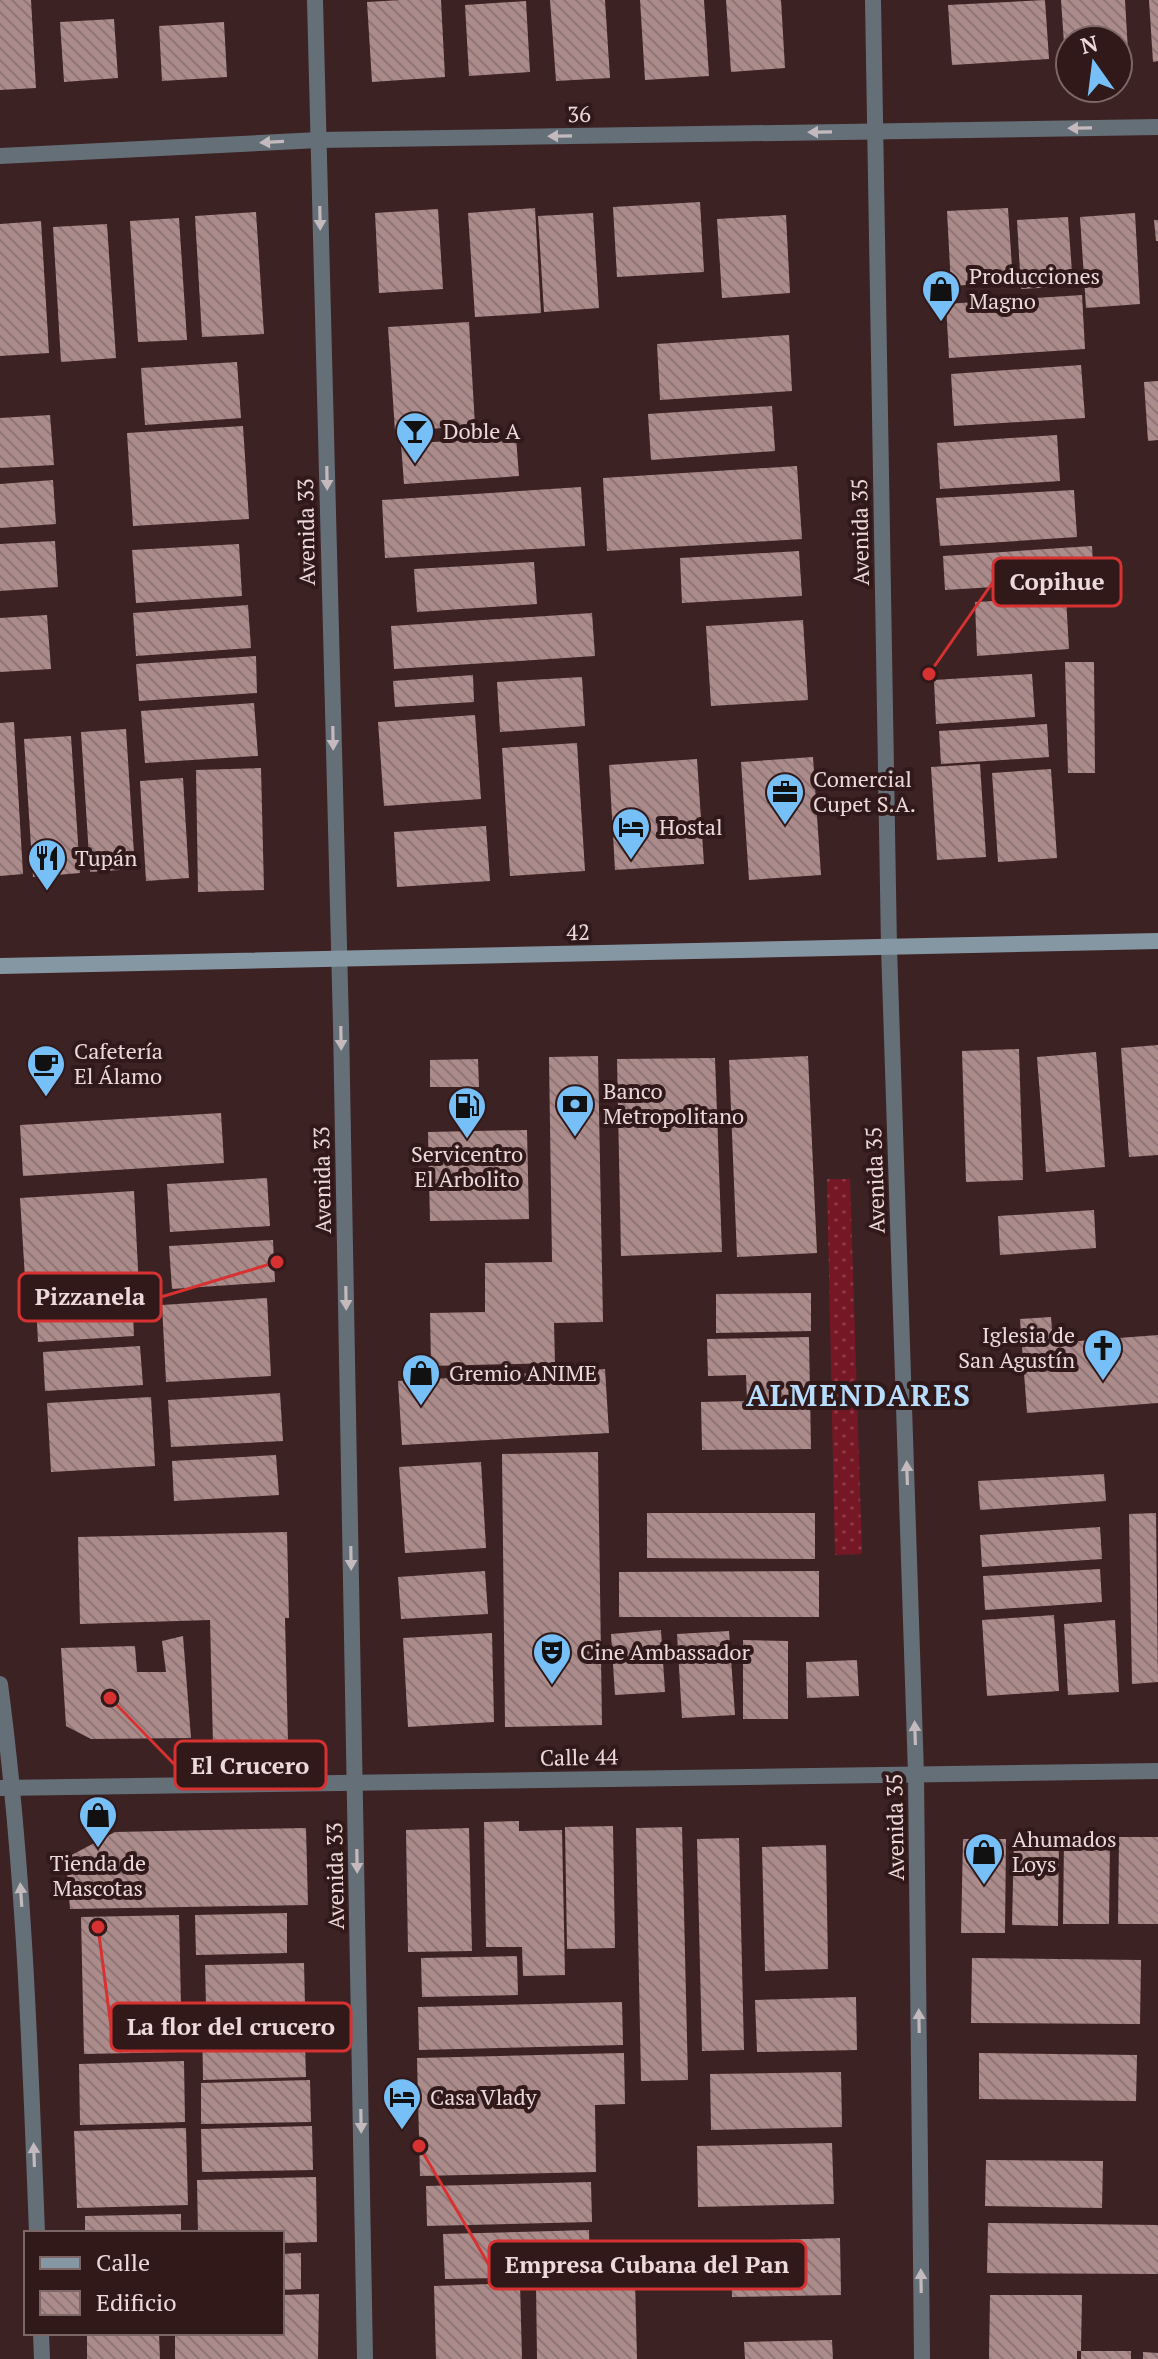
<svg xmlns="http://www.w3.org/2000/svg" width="1158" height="2359" font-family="'PT Serif',serif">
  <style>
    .grass { fill: url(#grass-dots) }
    .building { fill: url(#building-back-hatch) }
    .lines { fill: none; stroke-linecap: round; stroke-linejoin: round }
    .minor { stroke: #656f78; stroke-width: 16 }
    .tertiary { stroke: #656f78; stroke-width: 16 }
    .secondary { stroke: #8697a4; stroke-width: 16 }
    .oneway { fill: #c4babd }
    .labels { text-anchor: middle; stroke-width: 8; stroke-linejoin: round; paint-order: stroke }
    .street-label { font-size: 22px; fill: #ecdada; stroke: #311819 }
    .poi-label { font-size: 22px; fill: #ecdada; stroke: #311819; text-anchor: start }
    .district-label { font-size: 30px; font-weight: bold; letter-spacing: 2px; fill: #b6ddfd; stroke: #311819 }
    .leader { fill: none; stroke: #d73131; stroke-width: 3 }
    .callout-dot { fill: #d73131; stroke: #311819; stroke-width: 3 }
    .callout { fill: #311819; stroke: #d73131; stroke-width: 3 }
    .callout-label { font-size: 24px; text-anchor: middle; font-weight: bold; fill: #ecdada }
  </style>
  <defs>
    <pattern id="grass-dots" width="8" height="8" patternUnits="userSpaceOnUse" patternTransform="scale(2)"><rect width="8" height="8" fill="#761726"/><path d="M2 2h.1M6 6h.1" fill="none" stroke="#8a3845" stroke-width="1.8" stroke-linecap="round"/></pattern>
    <pattern id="building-back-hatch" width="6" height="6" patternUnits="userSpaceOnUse" patternTransform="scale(2)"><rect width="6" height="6" fill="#ac8b8b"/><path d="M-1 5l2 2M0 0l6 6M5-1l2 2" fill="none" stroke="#8e7575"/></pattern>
  </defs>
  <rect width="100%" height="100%" fill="#3c2223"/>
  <polygon class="grass" points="827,1179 850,1179 862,1554 835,1555"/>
  <g class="building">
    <polygon points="0,0 31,0 36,88 0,90"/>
    <polygon points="401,0 441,0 445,77 372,82 367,2"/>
    <polygon points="550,0 605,0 610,78 556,81"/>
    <polygon points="640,0 704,0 709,76 645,80"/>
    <polygon points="726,0 781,0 785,68 731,72"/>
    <polygon points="1045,0 1049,59 952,65 948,5"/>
    <polygon points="1061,0 1125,0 1129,68 1118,69 1118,40 1070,40 1070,72 1066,73"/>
    <polygon points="1149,0 1158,0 1158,61 1153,62"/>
    <polygon points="526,1 530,72 469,76 465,5"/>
    <polygon points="114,19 118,78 64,82 60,22"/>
    <polygon points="224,22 227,77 162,81 159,26"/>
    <polygon points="700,202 704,272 617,277 613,207"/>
    <polygon points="535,208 541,313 475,317 468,213"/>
    <polygon points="1008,208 1013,282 951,286 947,211"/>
    <polygon points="438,209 443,289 379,293 375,213"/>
    <polygon points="256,212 264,334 202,337 195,216"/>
    <polygon points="593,213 599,308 544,312 538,216"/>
    <polygon points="1135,213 1140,304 1086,308 1080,217"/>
    <polygon points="786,215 790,293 722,298 717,219"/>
    <polygon points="1068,217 1073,286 1021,289 1017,220"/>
    <polygon points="179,218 187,340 138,342 130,221"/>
    <polygon points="1154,220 1158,220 1158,241 1156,241"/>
    <polygon points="41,221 49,353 0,356 0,224"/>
    <polygon points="107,224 116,358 61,362 53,227"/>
    <polygon points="1082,295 1085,349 949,358 946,304"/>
    <polygon points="469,322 475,426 395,431 388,327"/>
    <polygon points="789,335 792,391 660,400 657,344"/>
    <polygon points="237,362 241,418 145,425 141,368"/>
    <polygon points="1081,365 1085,418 954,426 951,374"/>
    <polygon points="1158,381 1158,440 1148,441 1144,382"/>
    <polygon points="772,406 775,451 651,460 648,414"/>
    <polygon points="50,415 54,465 0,468 0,418"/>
    <polygon points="243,426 249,519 133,526 127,433"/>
    <polygon points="1057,435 1060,481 940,489 937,443"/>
    <polygon points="516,437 519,476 404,484 401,444"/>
    <polygon points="797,466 802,539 607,551 603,478"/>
    <polygon points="53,480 56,524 0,528 0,484"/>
    <polygon points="581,487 585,546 385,558 382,500"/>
    <polygon points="1074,490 1077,537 940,546 936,498"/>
    <polygon points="55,541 58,587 0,591 0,544"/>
    <polygon points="239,544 242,596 136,603 132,550"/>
    <polygon points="1092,546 1094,581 945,590 943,556"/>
    <polygon points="799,551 802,596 682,603 680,558"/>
    <polygon points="534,562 537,604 417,612 414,569"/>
    <polygon points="1066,597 1069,649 977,656 975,602"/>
    <polygon points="248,605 251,648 136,656 133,613"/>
    <polygon points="592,613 595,656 394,669 391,626"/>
    <polygon points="47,615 51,669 0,672 0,618"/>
    <polygon points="803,620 808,700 711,706 706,626"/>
    <polygon points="256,656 257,693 139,701 136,664"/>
    <polygon points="1065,662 1094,662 1095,773 1068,773"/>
    <polygon points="1032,674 1035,717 936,724 934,680"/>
    <polygon points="473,675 474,702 395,707 393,681"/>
    <polygon points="582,677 585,726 500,732 497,682"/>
    <polygon points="254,703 258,756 145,763 141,711"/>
    <polygon points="475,715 481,799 384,806 378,722"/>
    <polygon points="14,722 23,874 0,876 0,723"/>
    <polygon points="1047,724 1049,757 941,764 939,731"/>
    <polygon points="126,729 135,869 90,872 81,732"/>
    <polygon points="71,736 80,873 33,877 24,739"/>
    <polygon points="577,743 585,871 510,876 502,748"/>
    <polygon points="813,757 821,875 749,880 741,762"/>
    <polygon points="697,759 704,864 615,870 609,765"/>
    <polygon points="980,764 986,857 937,860 931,767"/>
    <polygon points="261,768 264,890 198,892 196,770"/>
    <polygon points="1051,769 1057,858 998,862 992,773"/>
    <polygon points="183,778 189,878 146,881 140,781"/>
    <polygon points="486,826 490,881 397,887 394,832"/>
    <polygon points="1158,1045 1158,1155 1129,1157 1121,1048"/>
    <polygon points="1019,1049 1023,1180 966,1182 962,1051"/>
    <polygon points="1096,1052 1105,1167 1046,1172 1037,1057"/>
    <polygon points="598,1056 603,1322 554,1323 555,1363 431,1366 430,1313 485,1312 485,1263 552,1262 549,1057"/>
    <polygon points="808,1056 817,1253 737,1257 729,1060"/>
    <polygon points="715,1058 722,1252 621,1256 617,1059"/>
    <polygon points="478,1059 479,1087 430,1087 430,1060"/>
    <polygon points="221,1113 224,1163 23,1176 20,1125"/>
    <polygon points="527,1130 529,1219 430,1221 428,1132"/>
    <polygon points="267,1178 270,1226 170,1232 167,1184"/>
    <polygon points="134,1191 139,1288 26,1294 20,1198"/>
    <polygon points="1094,1210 1096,1248 1000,1255 998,1216"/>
    <polygon points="273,1240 275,1282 172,1289 169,1246"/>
    <polygon points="811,1293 811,1331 716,1333 716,1294"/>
    <polygon points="132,1296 134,1336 38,1342 36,1302"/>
    <polygon points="267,1298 271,1376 166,1382 162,1305"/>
    <polygon points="1051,1317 1053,1343 1158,1335 1158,1403 1027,1413 1020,1319"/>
    <polygon points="809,1337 811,1449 702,1450 701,1402 747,1401 746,1375 708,1376 707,1339"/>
    <polygon points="140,1346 143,1385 45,1391 43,1352"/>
    <polygon points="605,1369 609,1433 402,1445 398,1381"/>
    <polygon points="280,1393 283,1441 171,1447 168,1400"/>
    <polygon points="151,1397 155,1466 51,1472 47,1403"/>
    <polygon points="598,1452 602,1725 505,1727 502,1454"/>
    <polygon points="276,1455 279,1495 174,1501 172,1461"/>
    <polygon points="481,1462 486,1548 405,1553 399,1467"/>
    <polygon points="1104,1474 1106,1501 980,1510 978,1481"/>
    <polygon points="647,1513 815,1513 815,1559 647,1558"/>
    <polygon points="1156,1513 1158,1682 1132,1684 1129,1514"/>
    <polygon points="1100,1527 1102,1559 982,1567 980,1535"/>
    <polygon points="287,1532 289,1618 285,1618 288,1743 213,1745 210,1620 80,1624 78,1537"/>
    <polygon points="1100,1569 1102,1602 985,1610 983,1576"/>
    <polygon points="485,1571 488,1614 401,1619 398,1577"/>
    <polygon points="819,1571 819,1617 619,1617 619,1572"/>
    <polygon points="1054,1615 1059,1691 987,1696 982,1620"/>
    <polygon points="1115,1620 1119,1692 1068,1695 1064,1624"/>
    <polygon points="661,1630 665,1692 615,1695 611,1634"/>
    <polygon points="729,1631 735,1715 682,1718 677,1634"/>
    <polygon points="492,1633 494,1722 408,1727 403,1638"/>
    <polygon points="183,1636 191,1738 91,1739 66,1726 61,1648 135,1646 137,1672 166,1672 162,1641"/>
    <polygon points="743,1640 788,1641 788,1719 743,1719"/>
    <polygon points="857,1660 859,1696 807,1698 806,1662"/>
    <polygon points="519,1821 519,1831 562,1830 565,1975 523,1976 522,1947 486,1947 484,1822"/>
    <polygon points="613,1826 615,1948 567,1949 565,1827"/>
    <polygon points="682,1827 688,2080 641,2081 636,1828"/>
    <polygon points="306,1828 308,1905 70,1909 66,1858 115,1832"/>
    <polygon points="469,1828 472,1951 408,1952 406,1830"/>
    <polygon points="1014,1837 1059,1838 1058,1926 1012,1925"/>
    <polygon points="1119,1837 1158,1837 1158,1924 1118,1924"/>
    <polygon points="739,1838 744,2050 702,2051 697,1839"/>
    <polygon points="1064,1838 1110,1838 1109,1924 1063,1924"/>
    <polygon points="963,1839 1006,1839 1005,1933 961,1933"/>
    <polygon points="826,1845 828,1969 765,1971 762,1847"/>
    <polygon points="287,1913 287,1953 196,1955 195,1915"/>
    <polygon points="179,1915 182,2052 84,2054 81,1917"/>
    <polygon points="517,1956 518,1995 422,1997 421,1958"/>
    <polygon points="972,1958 1141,1960 1140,2024 971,2023"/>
    <polygon points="304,1963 305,2005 206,2007 205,1965"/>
    <polygon points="856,1997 857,2050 757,2052 755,2000"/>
    <polygon points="622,2002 623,2045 419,2050 418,2007"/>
    <polygon points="304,2009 306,2077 203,2080 202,2012"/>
    <polygon points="624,2053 625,2104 595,2105 596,2172 420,2176 417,2058"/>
    <polygon points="979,2053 1137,2055 1136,2101 979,2099"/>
    <polygon points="184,2061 185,2122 80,2125 79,2064"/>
    <polygon points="841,2072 842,2127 711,2130 710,2074"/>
    <polygon points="310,2080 311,2122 201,2124 201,2083"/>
    <polygon points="312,2126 313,2170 202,2172 201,2129"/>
    <polygon points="186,2128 188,2205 77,2208 74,2131"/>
    <polygon points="832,2143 834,2204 698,2207 697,2146"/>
    <polygon points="986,2160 1103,2161 1102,2208 985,2206"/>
    <polygon points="316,2177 317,2242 282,2243 282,2233 198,2233 197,2180"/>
    <polygon points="591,2182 592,2222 427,2226 426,2186"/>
    <polygon points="181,2214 181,2233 85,2233 85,2216"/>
    <polygon points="988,2223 1158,2225 1158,2274 987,2273"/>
    <polygon points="589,2230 590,2276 445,2279 443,2234"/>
    <polygon points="840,2238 841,2295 732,2297 731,2241"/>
    <polygon points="301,2253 301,2289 282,2290 282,2254"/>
    <polygon points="635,2280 637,2359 537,2359 536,2282"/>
    <polygon points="520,2283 522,2359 436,2359 434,2286"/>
    <polygon points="319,2294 318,2359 175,2359 175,2333 282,2333 282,2295"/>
    <polygon points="990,2295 1082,2295 1081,2351 1077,2351 1077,2359 989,2359"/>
    <polygon points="87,2333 159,2333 160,2359 87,2359"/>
    <polygon points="832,2340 833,2359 745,2359 744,2342"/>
    <rect x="1081" y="2351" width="50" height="8"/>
    <polygon points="1143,2352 1158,2353 1158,2359 1143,2359"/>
  </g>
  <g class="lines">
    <g class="minor">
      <polyline points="315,0 341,1025 365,2359"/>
      <polyline points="873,0 889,947 916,1774 922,2359"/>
      <polyline points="0,156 319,140 1158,127"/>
      <path d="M0,1684C24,1866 30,2049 37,2233"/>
      <polyline points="41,2333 42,2359"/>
    </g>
    <polyline class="tertiary" points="0,1788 1158,1771"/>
    <polyline class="secondary" points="0,966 1158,941"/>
  </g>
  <defs><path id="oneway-solid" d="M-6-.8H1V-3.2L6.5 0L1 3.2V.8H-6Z" transform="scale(2)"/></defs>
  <g class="oneway">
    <use href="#oneway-solid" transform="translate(1080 128) rotate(179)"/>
    <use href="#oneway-solid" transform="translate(820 132) rotate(179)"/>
    <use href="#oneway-solid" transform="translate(560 136) rotate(179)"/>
    <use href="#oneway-solid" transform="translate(272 142) rotate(177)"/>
    <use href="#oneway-solid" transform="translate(320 218) rotate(89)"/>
    <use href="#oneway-solid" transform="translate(327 478) rotate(89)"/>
    <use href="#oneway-solid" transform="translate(333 738) rotate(89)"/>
    <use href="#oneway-solid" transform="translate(341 1038) rotate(89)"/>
    <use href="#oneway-solid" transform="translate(346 1298) rotate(89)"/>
    <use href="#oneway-solid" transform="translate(907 1473) rotate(-92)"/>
    <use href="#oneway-solid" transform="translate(351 1558) rotate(89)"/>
    <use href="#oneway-solid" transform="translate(915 1733) rotate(-92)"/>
    <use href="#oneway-solid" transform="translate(357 1861) rotate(89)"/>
    <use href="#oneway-solid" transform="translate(21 1895) rotate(-94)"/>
    <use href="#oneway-solid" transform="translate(919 2021) rotate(-91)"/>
    <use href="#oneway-solid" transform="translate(361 2121) rotate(89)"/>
    <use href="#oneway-solid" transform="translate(34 2155) rotate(-92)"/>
    <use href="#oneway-solid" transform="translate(921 2281) rotate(-91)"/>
  </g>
  <defs>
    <symbol id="shop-pin" viewBox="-11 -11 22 30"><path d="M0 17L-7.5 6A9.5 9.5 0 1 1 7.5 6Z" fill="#77c0f7" stroke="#311819"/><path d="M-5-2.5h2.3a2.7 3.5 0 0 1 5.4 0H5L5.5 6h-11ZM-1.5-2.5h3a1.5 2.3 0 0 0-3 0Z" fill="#111"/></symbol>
    <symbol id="bar-pin" viewBox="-11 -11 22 30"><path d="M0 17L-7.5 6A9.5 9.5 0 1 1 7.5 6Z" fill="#77c0f7" stroke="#311819"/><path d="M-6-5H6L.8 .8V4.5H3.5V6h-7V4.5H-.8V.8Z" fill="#111"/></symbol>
    <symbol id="office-pin" viewBox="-11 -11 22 30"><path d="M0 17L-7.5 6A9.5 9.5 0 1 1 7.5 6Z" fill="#77c0f7" stroke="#311819"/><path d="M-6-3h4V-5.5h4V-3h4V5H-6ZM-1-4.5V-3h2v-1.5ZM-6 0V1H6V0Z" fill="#111"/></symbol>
    <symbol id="hotel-pin" viewBox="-11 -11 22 30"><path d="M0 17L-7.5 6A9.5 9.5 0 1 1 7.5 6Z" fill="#77c0f7" stroke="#311819"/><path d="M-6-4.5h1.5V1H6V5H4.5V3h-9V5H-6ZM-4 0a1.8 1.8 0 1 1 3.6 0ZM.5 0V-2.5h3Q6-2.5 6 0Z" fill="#111"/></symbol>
    <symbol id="restaurant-pin" viewBox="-11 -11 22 30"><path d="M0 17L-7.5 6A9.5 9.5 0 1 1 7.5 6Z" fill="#77c0f7" stroke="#311819"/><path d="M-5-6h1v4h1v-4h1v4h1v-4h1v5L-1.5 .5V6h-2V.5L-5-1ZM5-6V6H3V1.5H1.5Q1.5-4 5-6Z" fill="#111"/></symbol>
    <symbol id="cafe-pin" viewBox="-11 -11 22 30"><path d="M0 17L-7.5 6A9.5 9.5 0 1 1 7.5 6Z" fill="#77c0f7" stroke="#311819"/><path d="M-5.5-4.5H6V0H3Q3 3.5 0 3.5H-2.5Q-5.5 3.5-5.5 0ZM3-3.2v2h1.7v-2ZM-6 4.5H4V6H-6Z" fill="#111"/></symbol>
    <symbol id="bank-pin" viewBox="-11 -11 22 30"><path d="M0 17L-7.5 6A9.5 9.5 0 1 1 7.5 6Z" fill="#77c0f7" stroke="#311819"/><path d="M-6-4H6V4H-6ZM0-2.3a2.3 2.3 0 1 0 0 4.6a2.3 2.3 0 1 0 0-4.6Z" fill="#111"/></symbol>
    <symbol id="fuel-pin" viewBox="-11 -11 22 30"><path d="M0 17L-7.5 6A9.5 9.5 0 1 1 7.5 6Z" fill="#77c0f7" stroke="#311819"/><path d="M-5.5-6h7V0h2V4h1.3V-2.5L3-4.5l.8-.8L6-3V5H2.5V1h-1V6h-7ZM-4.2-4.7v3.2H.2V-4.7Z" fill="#111"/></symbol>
    <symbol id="church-pin" viewBox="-11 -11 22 30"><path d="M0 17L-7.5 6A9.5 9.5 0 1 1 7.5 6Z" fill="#77c0f7" stroke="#311819"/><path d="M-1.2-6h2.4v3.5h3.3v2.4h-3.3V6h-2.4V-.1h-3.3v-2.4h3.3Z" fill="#111"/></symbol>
    <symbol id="theatre-pin" viewBox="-11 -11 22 30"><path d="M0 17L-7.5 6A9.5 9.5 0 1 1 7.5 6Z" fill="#77c0f7" stroke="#311819"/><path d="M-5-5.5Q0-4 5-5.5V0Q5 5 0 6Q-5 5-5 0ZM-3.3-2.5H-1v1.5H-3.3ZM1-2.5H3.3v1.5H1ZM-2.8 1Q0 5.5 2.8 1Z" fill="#111"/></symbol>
  </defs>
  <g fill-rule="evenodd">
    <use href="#shop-pin" x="919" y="267" width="44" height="60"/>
    <use href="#bar-pin" x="393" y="409" width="44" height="60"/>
    <use href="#office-pin" x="763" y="770" width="44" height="60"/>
    <use href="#hotel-pin" x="609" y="805" width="44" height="60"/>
    <use href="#restaurant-pin" x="25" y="836" width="44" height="60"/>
    <use href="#cafe-pin" x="24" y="1042" width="44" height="60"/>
    <use href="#bank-pin" x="553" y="1082" width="44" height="60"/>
    <use href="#fuel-pin" x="445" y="1084" width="44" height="60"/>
    <use href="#church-pin" x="1081" y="1326" width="44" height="60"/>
    <use href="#shop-pin" x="399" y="1351" width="44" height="60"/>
    <use href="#theatre-pin" x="530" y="1630" width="44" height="60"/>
    <use href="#shop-pin" x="76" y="1793" width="44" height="60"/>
    <use href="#shop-pin" x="962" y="1830" width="44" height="60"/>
    <use href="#hotel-pin" x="380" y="2075" width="44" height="60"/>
  </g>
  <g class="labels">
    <g class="street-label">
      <text transform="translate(579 114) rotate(-1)" y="8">36</text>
      <text transform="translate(306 532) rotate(-91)" y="8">Avenida 33</text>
      <text transform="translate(860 532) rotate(-91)" y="8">Avenida 35</text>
      <text transform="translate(578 932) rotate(-1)" y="8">42</text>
      <text transform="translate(322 1180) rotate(-91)" y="8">Avenida 33</text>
      <text transform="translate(875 1180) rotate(-92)" y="8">Avenida 35</text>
      <text transform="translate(579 1757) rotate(-1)" y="8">Calle 44</text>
      <text transform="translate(895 1827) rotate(-91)" y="8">Avenida 35</text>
      <text transform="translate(335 1876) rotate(-91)" y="8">Avenida 33</text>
    </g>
    <g class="poi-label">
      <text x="969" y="284">Producciones<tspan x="969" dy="25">Magno</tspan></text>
      <text x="443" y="439">Doble A</text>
      <text x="813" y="787">Comercial<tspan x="813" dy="25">Cupet S.A.</tspan></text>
      <text x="659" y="835">Hostal</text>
      <text x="75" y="866">Tupán</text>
      <text x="74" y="1059">Cafetería<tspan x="74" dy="25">El Álamo</tspan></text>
      <text x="603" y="1099">Banco<tspan x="603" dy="25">Metropolitano</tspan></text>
      <text x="467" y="1162" text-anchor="middle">Servicentro<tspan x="467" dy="25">El Arbolito</tspan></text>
      <text x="1075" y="1343" text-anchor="end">Iglesia de<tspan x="1075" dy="25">San Agustín</tspan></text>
      <text x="449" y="1381">Gremio ANIME</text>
      <text x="580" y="1660">Cine Ambassador</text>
      <text x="1012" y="1847">Ahumados<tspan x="1012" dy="25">Loys</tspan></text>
      <text x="98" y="1871" text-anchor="middle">Tienda de<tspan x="98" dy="25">Mascotas</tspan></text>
      <text x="430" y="2105">Casa Vlady</text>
    </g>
    <g class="district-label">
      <text x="859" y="1406">ALMENDARES</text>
    </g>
  </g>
  <path class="leader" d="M929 674L993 582M277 1262L161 1297M110 1698L175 1765M98 1927L111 2027M419 2146L489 2265"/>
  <g class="callout-dot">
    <circle cx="929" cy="674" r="8"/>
    <circle cx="277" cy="1262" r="8"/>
    <circle cx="110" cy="1698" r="8"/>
    <circle cx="98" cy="1927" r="8"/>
    <circle cx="419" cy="2146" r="8"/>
  </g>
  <g class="callout">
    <rect x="993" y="558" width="128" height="48" rx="8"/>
    <rect x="19" y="1273" width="142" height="48" rx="8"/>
    <rect x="175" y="1741" width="151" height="48" rx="8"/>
    <rect x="111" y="2003" width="240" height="48" rx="8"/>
    <rect x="489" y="2241" width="317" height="48" rx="8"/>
  </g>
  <g class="callout-label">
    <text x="1057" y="590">Copihue</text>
    <text x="90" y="1305">Pizzanela</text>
    <text x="250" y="1774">El Crucero</text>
    <text x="231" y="2035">La flor del crucero</text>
    <text x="647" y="2273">Empresa Cubana del Pan</text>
  </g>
  <rect x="24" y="2231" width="260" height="104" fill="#311819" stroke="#7c6666" stroke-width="2"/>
  <rect x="40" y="2257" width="40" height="12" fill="#8697a4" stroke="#7c6666" stroke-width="2"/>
  <text x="96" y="2271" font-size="24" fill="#ecdada">Calle</text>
  <rect x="40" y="2291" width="40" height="24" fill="url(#building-back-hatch)" stroke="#7c6666" stroke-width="2"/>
  <text x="96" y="2311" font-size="24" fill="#ecdada">Edificio</text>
  <g transform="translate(1094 64) rotate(346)"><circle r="38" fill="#311819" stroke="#7c6666" stroke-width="2"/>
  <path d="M0-6L14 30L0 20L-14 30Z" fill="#77c0f7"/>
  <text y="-12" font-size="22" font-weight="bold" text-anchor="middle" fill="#ecdada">N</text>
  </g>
</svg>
